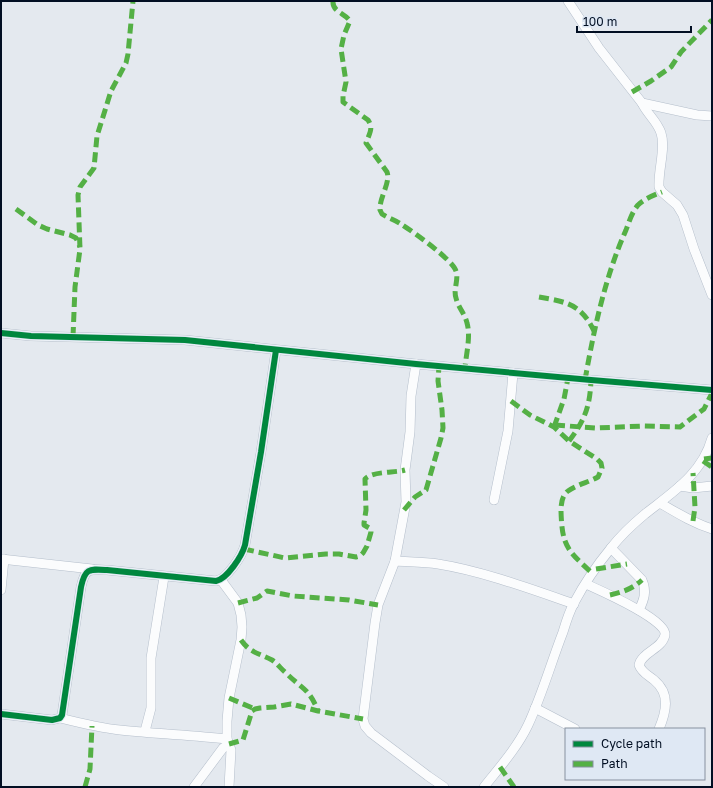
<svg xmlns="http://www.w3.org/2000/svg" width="713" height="788" font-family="'Golos Text',sans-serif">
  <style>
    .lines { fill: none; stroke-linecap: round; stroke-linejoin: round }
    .minor-casing { stroke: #b4becb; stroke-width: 10 }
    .minor { stroke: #fbfcfd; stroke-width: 9 }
    .quiet { stroke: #54b045; stroke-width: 5; stroke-dasharray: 10 5; stroke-linecap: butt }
    .cycleway-casing { stroke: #dfe8f4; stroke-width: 8 }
    .cycleway { stroke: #00873e; stroke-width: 6 }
  </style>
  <rect width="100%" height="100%" fill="#e4e9ef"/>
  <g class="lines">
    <defs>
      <g id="minor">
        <polyline points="568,1 599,48 642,103 697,115 712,116"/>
        <path d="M642,103C647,114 657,121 661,133C666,148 658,170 659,187L662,192L677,205L683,215L694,249L712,295"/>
        <polyline points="1,333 31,336 185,340 416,364 591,380 712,390"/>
        <polyline points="416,364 411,396 410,432 405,470 406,502 395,561 378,605 375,623 363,719 365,726 371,733 428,776 444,787"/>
        <polyline points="680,486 693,488 712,486"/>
        <polyline points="494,500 508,431 513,373"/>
        <path d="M660,503C677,513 693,523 712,529"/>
        <path d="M611,548L642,580C647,591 644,600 639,610"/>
        <polyline points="1,559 92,569"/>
        <path d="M395,561C409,562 424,562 438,564C482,571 531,589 574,604"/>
        <polyline points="221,580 238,603 241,615 242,627 241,640 229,698 227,721 227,739 231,750 229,787"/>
        <path d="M586,584C599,590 668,620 665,635C662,649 642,652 639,665C642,673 648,675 654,680C671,694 666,712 659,729"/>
        <polyline points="1,590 4,559"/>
        <polyline points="535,708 575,729"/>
        <path d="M1,714L52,720L60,718L62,715L81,587C85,568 89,569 107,570L216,581C227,579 242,556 245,545L261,452L276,350"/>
        <path d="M60,718C80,723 100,728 120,730C156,734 192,735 227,739"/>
        <polyline points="145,731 151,708 151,658 164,577"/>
        <polyline points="194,787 223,748 229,744"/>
        <path d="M484,787C499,768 517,748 528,725C542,695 551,663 563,632C566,622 569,612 574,603C584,584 597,565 611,548C621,535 633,524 645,514C673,492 702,474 712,438"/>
      </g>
    </defs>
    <use href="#minor" class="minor-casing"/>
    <use href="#minor" class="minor"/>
    <g class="quiet">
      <path d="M333,1C332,12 345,13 350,21L344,35L341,49L346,82L343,96V102L368,120C374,129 369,134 366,143L387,172C391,182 379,198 380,210L382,214C388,218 395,220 401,224C412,231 453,260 456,271C459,280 453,289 456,298C458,307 465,314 467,323C471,337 466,354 465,368"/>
      <polyline points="632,92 651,81 671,67 681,52 712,20"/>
      <polyline points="16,209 38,225 47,229 70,235 76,238 80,247"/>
      <path d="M539,297C567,302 581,304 594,331"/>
      <polyline points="73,337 75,287 80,249 78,195 80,187 94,168 97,136 111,91 126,63 128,54 133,1"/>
      <path d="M585,380C594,329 605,277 626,230C629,222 632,212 638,205C644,199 654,195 662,192"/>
      <path d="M511,401L530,415L554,427L569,441L597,459L601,463L602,468L598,477C589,482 576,485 568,491C562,495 561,504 561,511C562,546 567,550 592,573"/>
      <polyline points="555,425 595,428 644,426 680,427 704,409 712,393"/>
      <polyline points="554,427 564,399 568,378"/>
      <path d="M569,441C585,420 590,406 591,380"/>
      <polyline points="704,459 712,458"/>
      <polyline points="703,461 712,467"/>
      <polyline points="404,510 415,497 426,490 441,438 443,428 442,410 438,381 439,366"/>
      <polyline points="693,521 695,507 693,473"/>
      <path d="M244,549L285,558L326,554H339L356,557L360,556L363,553L367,546L371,532V529L364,525V523L366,510L365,479C373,471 394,473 405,470"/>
      <polyline points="596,569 627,564"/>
      <path d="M610,595C623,592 632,589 642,580"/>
      <polyline points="238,603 257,598 267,591 293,596 349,600 378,605"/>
      <path d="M241,640C250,653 259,653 272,660C277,663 281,669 286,673C302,689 309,688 318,711"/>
      <polyline points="229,698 255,709"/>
      <polyline points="229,744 243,740 252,711 255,709 260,708 274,707 291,704 318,711 363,719"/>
      <polyline points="500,767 514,787"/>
      <polyline points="85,787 90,769 92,726"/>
    </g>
    <defs>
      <g id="cycleway">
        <polyline points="1,333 31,336 185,340 416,364 591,380 712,390"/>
        <path d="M1,714L52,720L60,718L62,715L81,587C85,568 89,569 107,570L216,581C227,579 242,556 245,545L261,452L276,350"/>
      </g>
    </defs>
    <use href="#cycleway" class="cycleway-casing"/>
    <use href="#cycleway" class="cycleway"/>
  </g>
  <rect width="713" height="788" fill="none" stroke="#020f23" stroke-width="4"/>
  <rect x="565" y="728" width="140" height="52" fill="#dfe8f4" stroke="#8791a0"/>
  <rect x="573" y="741" width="20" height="6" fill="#00873e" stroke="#8791a0"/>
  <text x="601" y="748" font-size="12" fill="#020f23">Cycle path</text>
  <rect x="573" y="761" width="20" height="6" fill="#54b045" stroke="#8791a0"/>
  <text x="601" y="768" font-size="12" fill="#020f23">Path</text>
  <path d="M577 26v6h114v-6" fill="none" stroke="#020f23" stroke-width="2"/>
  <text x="583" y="26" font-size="12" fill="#020f23" stroke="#dfe8f4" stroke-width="3" paint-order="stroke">100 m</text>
</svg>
